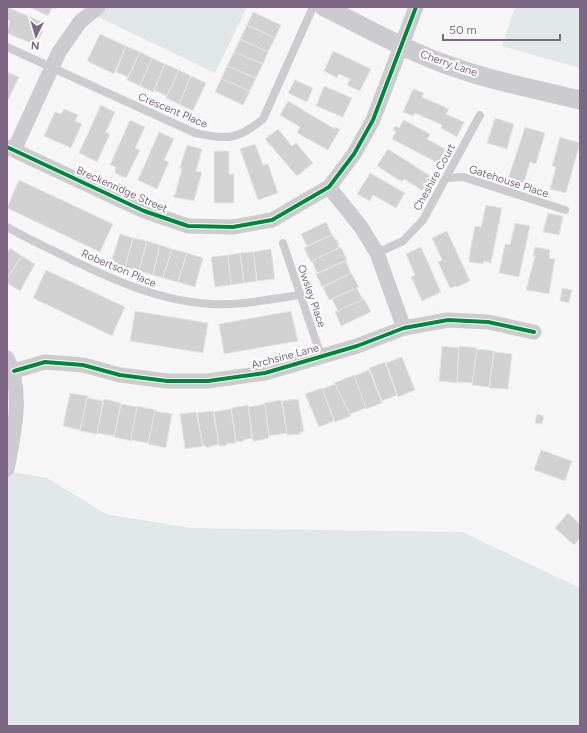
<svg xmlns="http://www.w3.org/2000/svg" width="587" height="733" font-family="Figtree,sans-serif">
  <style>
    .green { fill: #e1e7e6 }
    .building { fill: #d2d1d2; stroke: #e5e6e5 }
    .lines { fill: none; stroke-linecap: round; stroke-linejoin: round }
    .service { stroke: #cccbcd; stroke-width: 8 }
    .minor { stroke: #cccbcd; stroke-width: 15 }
    .tertiary { stroke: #cccbcd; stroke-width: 19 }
    .cycleway-casing { stroke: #fff; stroke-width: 6 }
    .cycleway { stroke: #00873e; stroke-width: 4 }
    .labels { text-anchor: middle; stroke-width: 4; stroke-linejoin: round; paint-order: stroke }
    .street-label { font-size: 11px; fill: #7c6884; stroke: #fff }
  </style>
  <rect width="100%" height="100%" fill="#f5f6f5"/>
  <g class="green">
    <polygon points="98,7 247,7 215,73 90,13"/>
    <polygon points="515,7 580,7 580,68 502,46"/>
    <polygon points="7,471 47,478 106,514 191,528 462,532 580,588 580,726 7,726"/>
  </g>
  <g class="building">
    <polygon points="7,7 42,22 39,30 43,31 39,39 35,38 33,44 7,33 10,21 7,20"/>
    <polygon points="29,7 57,7 56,9 52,8 48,16"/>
    <polygon points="253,12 281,25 275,38 247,25"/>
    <polygon points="247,25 275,38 268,52 240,39"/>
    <polygon points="100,34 126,46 114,74 87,61"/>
    <polygon points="240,39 268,52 263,64 234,52"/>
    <polygon points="126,46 140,52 128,77 116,72"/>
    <polygon points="333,51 371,69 360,91 347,85 350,79 339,74 337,78 324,71"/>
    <polygon points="140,52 152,58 140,86 127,80"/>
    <polygon points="234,52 263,64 256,78 227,66"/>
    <polygon points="152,58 165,64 153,92 140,86"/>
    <polygon points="165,64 179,70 167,96 154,90"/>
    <polygon points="227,66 256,78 250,91 221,79"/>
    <polygon points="179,70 191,76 179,104 166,98"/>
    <polygon points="7,72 19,77 7,102"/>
    <polygon points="191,76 206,83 193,111 179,104"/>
    <polygon points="221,79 250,91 243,105 215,92"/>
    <polygon points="295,80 313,88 307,102 288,93"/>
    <polygon points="324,86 352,98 343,117 316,106"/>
    <polygon points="413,89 424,93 422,97 449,109 446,114 464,122 457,137 441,128 442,125 415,113 413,116 403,112"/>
    <polygon points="288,101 335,129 335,127 340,129 328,150 297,133 300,127 280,115"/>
    <polygon points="101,105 115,112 106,132 110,134 97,162 79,153"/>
    <polygon points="64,109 78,115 75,121 82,124 71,148 44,136 55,112 61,114"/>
    <polygon points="495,118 514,124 507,149 487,143"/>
    <polygon points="130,120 145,127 135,148 140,150 126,178 115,173 116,167 110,165"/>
    <polygon points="404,120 430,134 427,139 447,150 440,164 392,139 396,132 393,130 395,126 399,128"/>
    <polygon points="525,127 545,133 536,164 530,162 524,183 508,179"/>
    <polygon points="278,129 292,146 296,143 313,163 297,176 265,139"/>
    <polygon points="159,132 174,139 164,160 169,162 157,189 138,180"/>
    <polygon points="560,137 580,143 566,193 550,189 556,167 552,166"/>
    <polygon points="255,144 263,165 268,164 278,193 258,200 240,149"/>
    <polygon points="187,145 202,149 196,171 202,172 194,201 173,197 175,194 182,169 180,168"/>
    <polygon points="388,149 432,177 423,191 404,179 402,182 377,166"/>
    <polygon points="214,151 229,151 229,174 234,174 234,203 214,203"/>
    <polygon points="370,173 405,193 396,208 373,195 370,201 357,194"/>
    <polygon points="19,180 113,224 100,252 7,208"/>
    <polygon points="486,205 502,208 491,263 484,261 483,264 469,262 469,257 475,226 481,227"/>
    <polygon points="548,213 563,216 559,235 543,232"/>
    <polygon points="326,222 332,235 307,246 301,234"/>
    <polygon points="515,223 530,226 519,277 499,273 505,244 510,245"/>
    <polygon points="447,231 470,281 457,287 456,286 450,288 438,262 442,260 432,238"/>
    <polygon points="120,234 133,238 125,267 111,262"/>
    <polygon points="332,235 336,240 337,239 339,248 311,262 304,248"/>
    <polygon points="133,238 147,241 139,271 125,267"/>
    <polygon points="147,241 160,245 153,275 139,271"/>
    <polygon points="160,245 172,249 163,278 153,275"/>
    <polygon points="341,247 347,260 317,273 312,261"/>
    <polygon points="421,247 441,292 422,301 411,277 415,275 406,254"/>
    <polygon points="535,247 550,250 549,258 555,259 549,294 526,290 535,256 533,256"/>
    <polygon points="10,248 22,256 7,279 7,253"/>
    <polygon points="172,249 187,253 178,282 163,278"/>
    <polygon points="271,249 275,279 257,281 253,252"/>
    <polygon points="253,252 257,281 244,283 240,253"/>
    <polygon points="187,253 203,258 195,287 178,282"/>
    <polygon points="240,253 244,283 231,285 228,255"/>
    <polygon points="228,255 231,285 215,287 211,257"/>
    <polygon points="22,256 35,264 20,291 7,283 7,279"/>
    <polygon points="346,261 351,273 322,287 316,274"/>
    <polygon points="46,270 125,307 112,336 33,298"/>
    <polygon points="351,273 359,287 329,300 323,287"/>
    <polygon points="357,288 363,300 338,311 332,299"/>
    <polygon points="562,288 572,290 569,303 560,301"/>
    <polygon points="364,299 371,312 341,326 335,312"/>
    <polygon points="135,311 208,323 203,353 130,341"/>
    <polygon points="291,311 298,341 224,354 219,324"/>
    <polygon points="442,346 459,348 457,383 439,381"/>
    <polygon points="459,346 477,348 473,383 457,382"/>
    <polygon points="477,349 494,351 489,387 472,385"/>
    <polygon points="494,352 512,354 508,389 489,388"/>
    <polygon points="402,357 415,390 398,397 386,363"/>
    <polygon points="385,362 397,395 382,401 369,368"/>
    <polygon points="369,370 382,403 366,409 354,376"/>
    <polygon points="354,375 366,408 350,414 334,383"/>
    <polygon points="335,384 351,416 335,422 322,389"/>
    <polygon points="322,388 334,421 319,427 305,394"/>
    <polygon points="70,393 88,396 80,430 63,426"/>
    <polygon points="87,398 103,401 97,434 80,431"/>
    <polygon points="104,399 121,403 114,436 97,433"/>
    <polygon points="298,399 304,432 300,432 301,434 287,435 282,401"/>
    <polygon points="281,400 287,433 269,436 264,403"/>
    <polygon points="121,404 137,407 131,441 114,437"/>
    <polygon points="265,404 269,438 256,441 253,441 248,407"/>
    <polygon points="248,405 252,438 243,440 243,442 236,441 231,408"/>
    <polygon points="137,406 156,410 148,443 131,440"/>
    <polygon points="231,409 236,443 226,444 226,446 219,446 214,412"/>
    <polygon points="155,411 172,414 166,448 148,444"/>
    <polygon points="213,411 219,444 206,448 206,446 203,446 197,413"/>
    <polygon points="196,412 203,446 185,449 180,414"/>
    <polygon points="537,414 544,416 542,424 535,423"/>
    <polygon points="541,450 572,461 565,481 534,470"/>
    <polygon points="568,513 580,524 580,538 574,545 555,528"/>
  </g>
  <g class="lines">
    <g class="service">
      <path d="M7,47L195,133C226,140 238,140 263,119L313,7"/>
      <polyline points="447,178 463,177 565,210"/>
      <path d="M7,227C28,239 50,249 72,260C116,281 160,301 210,304C239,306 271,299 300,295"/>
      <polyline points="283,243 321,356"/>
      <polyline points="377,253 403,241 423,220 480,115"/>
    </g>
    <g class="minor">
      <polyline points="7,147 144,211 188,226 233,227 272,220 329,187 354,154 373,120 416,7"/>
      <polyline points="14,150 59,52 80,22 98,7"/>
      <polyline points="329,187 361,227 377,253 404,328"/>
      <path d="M7,358C24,391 14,433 7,469"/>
      <polyline points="14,371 45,362 83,365 120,375 167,381 208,381 265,373 357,346 404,328 448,320 488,322 534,332"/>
    </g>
    <path class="tertiary" d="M324,7C363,26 401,48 442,63C487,80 534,89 580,100"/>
    <defs>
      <g id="cycleway">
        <polyline points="7,147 144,211 188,226 233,227 272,220 329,187 354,154 373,120 416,7"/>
        <polyline points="14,371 45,362 83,365 120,375 167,381 208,381 265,373 357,346 404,328 448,320 488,322 534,332"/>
      </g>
    </defs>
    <use href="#cycleway" class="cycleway-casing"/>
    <use href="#cycleway" class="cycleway"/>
  </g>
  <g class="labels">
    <g class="street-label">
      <text transform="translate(449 63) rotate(19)" y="4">Cherry Lane</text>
      <text transform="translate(173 110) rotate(23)" y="4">Crescent Place</text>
      <text transform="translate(434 177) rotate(-61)" y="4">Cheshire Court</text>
      <text transform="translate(509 181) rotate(18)" y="4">Gatehouse Place</text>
      <text transform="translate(122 189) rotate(24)" y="4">Breckenridge Street</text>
      <text transform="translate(119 268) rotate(23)" y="4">Robertson Place</text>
      <text transform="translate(312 296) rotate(71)" y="4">Owsley Place</text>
      <text transform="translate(285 356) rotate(-15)" y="4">Archsine Lane</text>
    </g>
  </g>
  <rect width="587" height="733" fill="none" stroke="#7c6884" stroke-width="16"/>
  <g transform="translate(36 36) rotate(185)" stroke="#ffffff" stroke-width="3" paint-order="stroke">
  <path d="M0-3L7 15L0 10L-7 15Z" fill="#7c6884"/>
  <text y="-6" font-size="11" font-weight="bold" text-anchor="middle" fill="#7c6884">N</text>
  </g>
  <path d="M443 34v6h117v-6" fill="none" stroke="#7c6884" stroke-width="2"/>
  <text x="449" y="34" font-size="12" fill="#7c6884" stroke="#ffffff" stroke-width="3" paint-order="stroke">50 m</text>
</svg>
